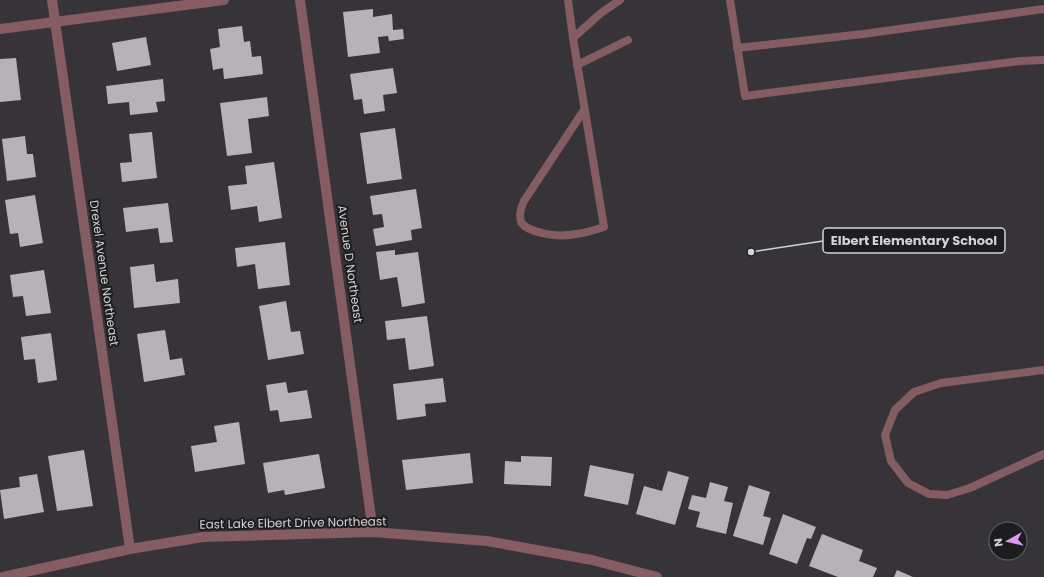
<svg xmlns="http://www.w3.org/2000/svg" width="1044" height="577" font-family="Poppins,sans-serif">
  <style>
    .building { fill: #b6b2b8 }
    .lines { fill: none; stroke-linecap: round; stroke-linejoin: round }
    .service { stroke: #845c61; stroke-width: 8 }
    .minor { stroke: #845c61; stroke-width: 10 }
    .tertiary { stroke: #845c61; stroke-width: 10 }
    .labels { text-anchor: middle; stroke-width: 4; stroke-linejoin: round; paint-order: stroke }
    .street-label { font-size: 12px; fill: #d3d2d5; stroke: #1d1c1e }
    .leader { fill: none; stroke: #d3d2d5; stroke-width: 1.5 }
    .callout-dot { fill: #d3d2d5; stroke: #1d1c1e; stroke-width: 1.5 }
    .callout { fill: #1d1c1e; stroke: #d3d2d5; stroke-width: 1.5 }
    .callout-label { font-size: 13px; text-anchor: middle; font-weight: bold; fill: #d3d2d5 }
  </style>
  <rect width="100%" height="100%" fill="#363439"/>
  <g class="building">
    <polygon points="373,9 373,17 392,14 393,30 403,29 404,39 389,41 388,36 378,37 380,53 348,57 343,12"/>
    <polygon points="242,26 244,42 250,41 252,57 261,56 263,74 224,79 223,68 213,70 210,49 220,47 218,29"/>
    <polygon points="146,37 151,65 117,71 112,43"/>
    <polygon points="16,58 21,100 0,102 0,59"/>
    <polygon points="393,68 397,93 383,95 385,111 364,114 362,99 354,100 350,74"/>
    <polygon points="163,79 165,101 156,102 158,112 130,115 129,102 108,104 106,86"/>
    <polygon points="267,97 269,116 248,119 252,153 227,156 220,103"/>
    <polygon points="395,128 402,179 367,184 360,133"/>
    <polygon points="152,132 157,178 122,182 120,163 132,162 129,134"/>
    <polygon points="25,136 27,154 33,154 36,177 7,181 2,139"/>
    <polygon points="274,162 282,218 259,222 257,206 231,210 228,186 247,184 245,166"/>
    <polygon points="416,189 422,228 411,230 412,240 376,246 373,229 384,227 382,214 373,215 370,196"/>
    <polygon points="35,195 43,243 20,247 18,233 10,234 5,200"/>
    <polygon points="168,203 173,242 160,243 158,228 126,232 123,208"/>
    <polygon points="285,242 290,285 258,289 255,264 237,267 235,248"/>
    <polygon points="395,250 395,255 418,252 425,303 402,307 397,277 380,280 376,252"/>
    <polygon points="154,264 156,282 178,279 180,303 134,308 130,267"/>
    <polygon points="44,270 51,313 26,316 23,296 13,297 10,275"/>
    <polygon points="286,301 291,332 300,331 304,354 268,360 259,306"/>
    <polygon points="427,316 434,366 409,370 405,338 387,340 385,321"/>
    <polygon points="165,330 170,360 182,358 185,375 144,382 137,334"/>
    <polygon points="51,333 57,380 38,383 35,359 24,360 21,337"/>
    <polygon points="443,378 446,402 425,404 426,416 397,420 393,384"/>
    <polygon points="286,382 288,393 307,390 312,418 280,422 278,410 270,411 266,385"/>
    <polygon points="239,422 245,464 195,472 191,446 217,442 214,426"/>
    <polygon points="84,450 93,506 57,511 48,456"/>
    <polygon points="470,453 473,483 406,490 402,460"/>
    <polygon points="319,454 325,488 285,495 284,490 268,493 263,463"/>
    <polygon points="521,456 552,457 551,486 504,484 505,461 521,462"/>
    <polygon points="590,465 634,474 628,505 584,496"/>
    <polygon points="668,471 689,477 675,525 636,514 644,486 662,491"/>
    <polygon points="37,474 44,512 4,519 0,490 20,487 19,477"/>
    <polygon points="710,482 728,487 724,501 733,503 726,534 696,527 700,512 688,509 692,495 706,498"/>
    <polygon points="749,485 770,492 763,516 771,518 763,545 733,536"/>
    <polygon points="783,514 816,527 811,539 807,538 797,564 769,554"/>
    <polygon points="822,534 863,550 859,561 877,568 873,577 838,577 809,566"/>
    <polygon points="897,570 913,577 894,577"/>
  </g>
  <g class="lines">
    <g class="service">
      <polyline points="568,0 573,38"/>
      <polyline points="730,0 745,96 1020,61 1044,60"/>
      <polyline points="737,48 863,34 1044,9"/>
      <polyline points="577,65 628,40"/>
      <path d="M584,110L524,201C515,222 521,228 542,233C553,236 565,236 576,234C585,233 595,230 604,227L573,38L601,13L620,0"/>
      <polyline points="1044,370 941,383 914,392 895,410 885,435 891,461 908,483 929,494 947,495 970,488 1044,454"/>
    </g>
    <g class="minor">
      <polyline points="52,0 130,549"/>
      <polyline points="300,0 373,532"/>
      <polyline points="0,29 224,0"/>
    </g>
    <polyline class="tertiary" points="3,577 130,549 203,537 373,532 487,541 592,560 657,577"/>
  </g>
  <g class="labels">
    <g class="street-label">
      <text transform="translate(350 264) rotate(82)" y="4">Avenue D Northeast</text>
      <text transform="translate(104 273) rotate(82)" y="4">Drexel Avenue Northeast</text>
      <text transform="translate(293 523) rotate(-1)" y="4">East Lake Elbert Drive Northeast</text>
    </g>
  </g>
  <path class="leader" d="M751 252L823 241"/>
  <circle class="callout-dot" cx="751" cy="252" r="4"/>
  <rect class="callout" x="823" y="228" width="182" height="25" rx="4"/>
  <g class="callout-label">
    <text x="914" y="245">Elbert Elementary School</text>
  </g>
  <g transform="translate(1008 541) rotate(262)"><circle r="19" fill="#1d1c1e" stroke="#666567"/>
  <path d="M0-3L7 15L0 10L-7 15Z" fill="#dd99f4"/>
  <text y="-6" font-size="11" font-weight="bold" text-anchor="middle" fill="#d3d2d5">N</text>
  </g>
</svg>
